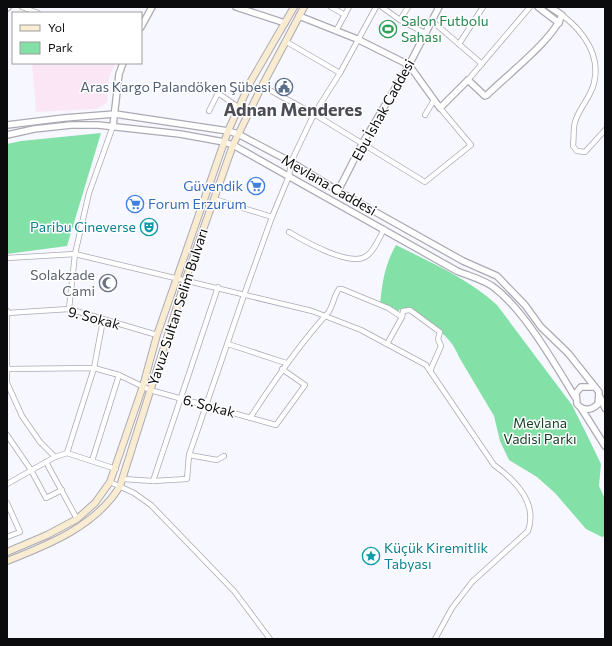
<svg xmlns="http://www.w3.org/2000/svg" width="612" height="646" font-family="Commissioner,sans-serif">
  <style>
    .education { fill: #fbe6f6 }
    .green { fill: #83e1a7 }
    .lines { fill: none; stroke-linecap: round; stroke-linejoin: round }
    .minor-casing { stroke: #abaab4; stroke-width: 6 }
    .tertiary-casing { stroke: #abaab4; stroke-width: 8 }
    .secondary-casing { stroke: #abaab4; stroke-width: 8 }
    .minor { stroke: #fff; stroke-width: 4.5 }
    .tertiary { stroke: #fff; stroke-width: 5.5 }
    .secondary { stroke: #f9ecd0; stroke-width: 6 }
    .labels { text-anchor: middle; stroke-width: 3; stroke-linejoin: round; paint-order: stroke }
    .leisure-label { font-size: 14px; fill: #27864d; stroke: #fff; text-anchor: start }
    .service-label { font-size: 14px; fill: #4e5e75; stroke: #fff; text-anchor: end }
    .street-label { font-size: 14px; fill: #0b0b0e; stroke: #fff }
    .shop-label { font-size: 14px; fill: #366cbe; stroke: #fff; text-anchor: end }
    .culture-label { font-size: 14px; fill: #0d838f; stroke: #fff; text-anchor: end }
    .worship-label { font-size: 14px; fill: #5b616d; stroke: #fff; text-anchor: end }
    .park-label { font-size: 14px; fill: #19412a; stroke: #fff }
    .district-label { font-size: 18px; font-weight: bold; fill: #4d4d55; stroke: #fff }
  </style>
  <rect width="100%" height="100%" fill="#f7f7ff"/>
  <polygon class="education" points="32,63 115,63 109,78 107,103 96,109 36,112"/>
  <g class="green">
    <polygon points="101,133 67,246 7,254 7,144 21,141"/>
    <path d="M396,245C430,262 469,279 497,305L572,405L587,435L601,464L599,486L605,499V536L602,537L586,529L555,493L537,477L509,460L500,441L494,416L459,357C450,333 427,322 407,308L399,310L398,315L380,305C382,283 385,264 396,245Z"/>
  </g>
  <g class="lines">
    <defs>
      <g id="minor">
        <polyline points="22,7 38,13"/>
        <polyline points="331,7 345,15"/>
        <polyline points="382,7 400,20 425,33"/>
        <path d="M562,15C583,31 601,55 594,83C591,97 579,108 575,122C573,129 574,138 573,146L577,151L585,152L605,130"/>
        <polyline points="400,20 408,7"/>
        <polyline points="431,20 482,64"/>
        <polyline points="336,31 349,7"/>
        <polyline points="285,41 340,73"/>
        <polyline points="459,44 483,7"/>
        <polyline points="468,80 530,7"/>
        <polyline points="262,86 314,114 425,182 471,145 440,108"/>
        <polyline points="209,111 218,93 238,107"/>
        <polyline points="425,115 434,100"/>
        <polyline points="214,199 272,217"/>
        <path d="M289,232C304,241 348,266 365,257C374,252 379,238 384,229"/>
        <path d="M7,258L75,254L312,311L361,330L426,365L494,465C515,480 538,503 528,531L472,582L452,608L435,639"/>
        <polyline points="69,309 75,254 89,193 113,126"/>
        <polyline points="7,311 7,383 22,416 40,442 55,457"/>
        <polyline points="7,313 69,309 157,335"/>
        <polyline points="228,344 286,363"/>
        <polyline points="387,344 402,317 403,311 410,310 440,332 438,339 441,346 430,371"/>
        <polyline points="7,369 94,368 119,375 150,390 276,425 305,385 282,369"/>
        <path d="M250,418C274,381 298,346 327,314C333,308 333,297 339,289H342L388,308L402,317"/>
        <polyline points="7,435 31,470 46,498 62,490"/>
        <polyline points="67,453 94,368 103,320"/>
        <polyline points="189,455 217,460 224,456"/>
        <polyline points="92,461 119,375"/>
        <polyline points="46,462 77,519"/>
        <polyline points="123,479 153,481 187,479 189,455 244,295 272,217 289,176 291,162 314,114 340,73 376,7"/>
        <polyline points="153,481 218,287"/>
        <polyline points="110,482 134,493 151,505 234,591 270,639"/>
        <polyline points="7,484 55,457 67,453 116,469"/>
        <polyline points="7,503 20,532 7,537"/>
      </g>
      <g id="tertiary">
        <polyline points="236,7 285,23"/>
        <polyline points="538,7 559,23"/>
        <polyline points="7,8 8,7"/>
        <path d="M299,16L357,39L409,65L440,108L468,80L485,96L487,95C507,75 553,40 562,15L550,7"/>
        <polyline points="141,27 152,7"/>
        <path d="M7,125L64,118L115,114L228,131L238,134L291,162L338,191L463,261L497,276L525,305L541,327L568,353L599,392L598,404C591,411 583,411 577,404L576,393L581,387H593"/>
        <polyline points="113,126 119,74 123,63"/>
        <path d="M7,135L34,129L71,125H98L180,134L224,142L233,145L457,271C469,276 486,280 496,289C525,312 555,364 575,397"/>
        <polyline points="338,191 362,144 409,65 439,7"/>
        <polyline points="600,397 605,408"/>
        <polyline points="581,408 605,446"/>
      </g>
      <g id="secondary">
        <polyline points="7,552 47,535 77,519 95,503 110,482 143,386 157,335 228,131 251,81 294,7"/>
        <path d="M7,561C48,545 96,526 120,486L185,281L233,145L262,86L304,7"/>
      </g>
    </defs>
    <use href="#minor" class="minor-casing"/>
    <use href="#tertiary" class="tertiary-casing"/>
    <use href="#secondary" class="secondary-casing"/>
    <use href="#minor" class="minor"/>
    <use href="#tertiary" class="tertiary"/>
    <use href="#secondary" class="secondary"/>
  </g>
  <defs>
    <symbol id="stadium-ring" viewBox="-11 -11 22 22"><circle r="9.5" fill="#fff" stroke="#2e9e5b" stroke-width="1.5"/><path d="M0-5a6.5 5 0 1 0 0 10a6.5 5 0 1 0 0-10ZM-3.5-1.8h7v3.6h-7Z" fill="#2e9e5b"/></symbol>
    <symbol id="civic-ring" viewBox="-11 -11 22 22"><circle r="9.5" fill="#fff" stroke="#5c6f8a" stroke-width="1.5"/><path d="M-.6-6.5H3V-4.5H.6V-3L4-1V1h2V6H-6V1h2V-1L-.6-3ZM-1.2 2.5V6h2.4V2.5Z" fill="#5c6f8a"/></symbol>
    <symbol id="supermarket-ring" viewBox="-11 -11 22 22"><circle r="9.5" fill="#fff" stroke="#3f7fe0" stroke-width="1.5"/><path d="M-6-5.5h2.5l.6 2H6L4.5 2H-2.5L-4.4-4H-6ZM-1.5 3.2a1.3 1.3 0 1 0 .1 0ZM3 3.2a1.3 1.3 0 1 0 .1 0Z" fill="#3f7fe0"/></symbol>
    <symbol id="theatre-ring" viewBox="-11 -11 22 22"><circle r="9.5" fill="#fff" stroke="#0f9aa8" stroke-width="1.5"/><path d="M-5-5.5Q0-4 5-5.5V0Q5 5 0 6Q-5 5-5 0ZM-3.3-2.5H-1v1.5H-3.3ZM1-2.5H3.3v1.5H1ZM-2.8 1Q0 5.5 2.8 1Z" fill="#0f9aa8"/></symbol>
    <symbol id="mosque-ring" viewBox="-11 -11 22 22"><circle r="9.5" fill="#fff" stroke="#6b7280" stroke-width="1.5"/><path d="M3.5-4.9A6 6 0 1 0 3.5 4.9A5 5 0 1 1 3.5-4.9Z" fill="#6b7280"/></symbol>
    <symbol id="sight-ring" viewBox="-11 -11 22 22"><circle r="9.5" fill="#fff" stroke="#0f9aa8" stroke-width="1.5"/><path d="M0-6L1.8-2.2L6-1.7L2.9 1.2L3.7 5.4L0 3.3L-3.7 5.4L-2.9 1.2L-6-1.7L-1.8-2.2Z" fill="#0f9aa8"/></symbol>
  </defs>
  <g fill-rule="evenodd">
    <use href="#stadium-ring" x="378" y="19" width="20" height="20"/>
    <use href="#civic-ring" x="274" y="77" width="20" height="20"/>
    <use href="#supermarket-ring" x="246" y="176" width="20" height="20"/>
    <use href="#supermarket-ring" x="125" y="194" width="20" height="20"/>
    <use href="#theatre-ring" x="139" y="217" width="20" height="20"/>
    <use href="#mosque-ring" x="98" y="273" width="20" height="20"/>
    <use href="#sight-ring" x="361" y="546" width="20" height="20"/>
  </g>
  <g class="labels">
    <g class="leisure-label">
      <text x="401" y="26">Salon Futbolu<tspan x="401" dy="16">Sahası</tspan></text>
    </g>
    <g class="service-label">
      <text x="271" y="92">Aras Kargo Palandöken Şübesi</text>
    </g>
    <g class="street-label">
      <text transform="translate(383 110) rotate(-61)" y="5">Ebu İshak Caddesi</text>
      <text transform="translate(329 185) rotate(30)" y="5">Mevlana Caddesi</text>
      <text transform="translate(178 307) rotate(-72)" y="5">Yavuz Sultan Selim Bulvarı</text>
      <text transform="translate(94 318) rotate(15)" y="5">9. Sokak</text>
      <text transform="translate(209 406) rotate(15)" y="5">6. Sokak</text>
    </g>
    <g class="shop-label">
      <text x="243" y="191">Güvendik</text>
      <text x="148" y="209" text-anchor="start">Forum Erzurum</text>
    </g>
    <g class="culture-label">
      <text x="136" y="232">Paribu Cineverse</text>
      <text x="384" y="553" text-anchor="start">Küçük Kiremitlik<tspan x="384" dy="16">Tabyası</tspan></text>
    </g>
    <g class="worship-label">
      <text x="95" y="280">Solakzade<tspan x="95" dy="16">Cami</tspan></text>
    </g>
    <g class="park-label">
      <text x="540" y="428">Mevlana<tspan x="540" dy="16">Vadisi Parkı</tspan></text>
    </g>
    <g class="district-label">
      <text x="293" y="116">Adnan Menderes</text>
    </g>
  </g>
  <rect width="612" height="646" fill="none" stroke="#0b0b0e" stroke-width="16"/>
  <rect x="12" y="12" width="130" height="52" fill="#ffffff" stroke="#9d9d9f"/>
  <rect x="20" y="25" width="20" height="6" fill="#f9ecd0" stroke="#9d9d9f"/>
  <text x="48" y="32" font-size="12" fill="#0b0b0e">Yol</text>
  <rect x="20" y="42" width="20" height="12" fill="#83e1a7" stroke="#9d9d9f"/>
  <text x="48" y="52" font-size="12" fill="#0b0b0e">Park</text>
</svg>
